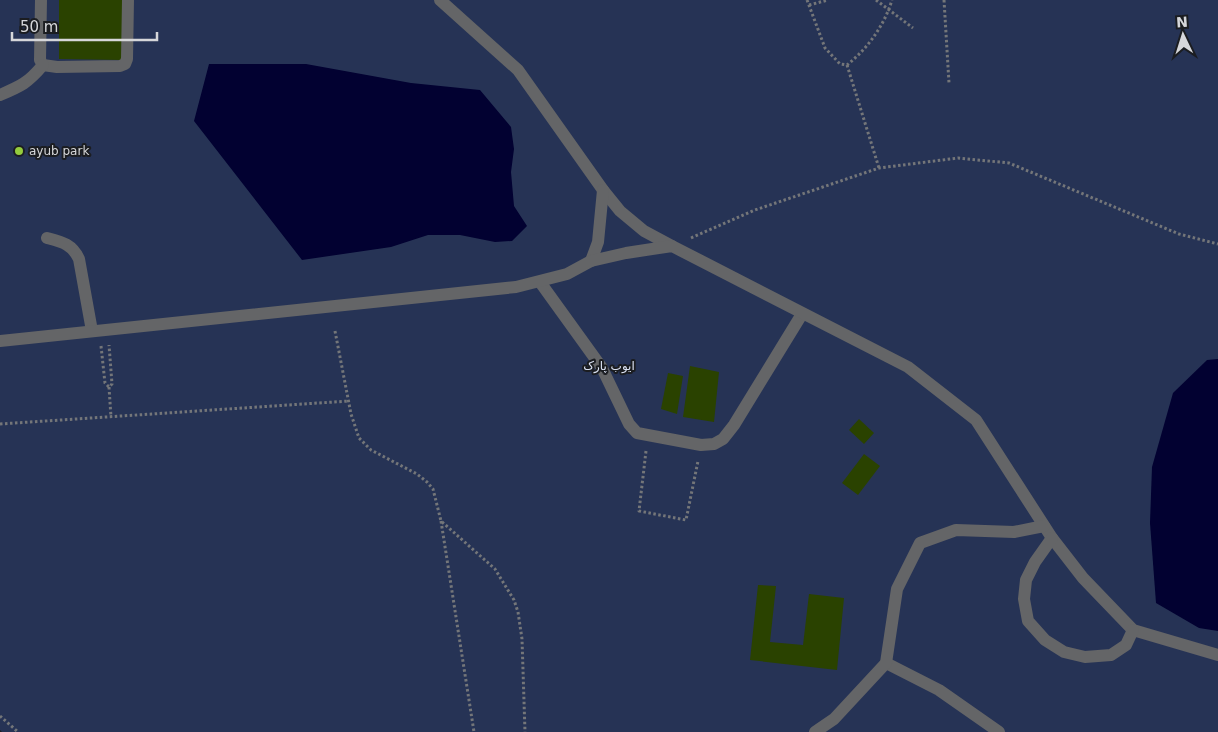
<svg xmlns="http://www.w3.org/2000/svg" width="1218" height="732" font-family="'DejaVu Sans','Noto Naskh Arabic',sans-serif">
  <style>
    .green { fill: #263355 }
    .water { fill: #020131 }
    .building { fill: #2a4200 }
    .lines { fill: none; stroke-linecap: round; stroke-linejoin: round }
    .path { stroke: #747679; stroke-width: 3; stroke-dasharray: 2.5 2.5; stroke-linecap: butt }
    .minor { stroke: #646567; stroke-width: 12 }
    .poi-dot { fill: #94cc3d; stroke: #1b1d21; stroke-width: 2 }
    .labels { text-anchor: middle; stroke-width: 4; stroke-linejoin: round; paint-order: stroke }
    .poi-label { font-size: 12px; fill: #d6d7da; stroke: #1b1d21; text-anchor: start }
    .park-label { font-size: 12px; fill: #dae1f2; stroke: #1b1d21 }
  </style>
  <rect width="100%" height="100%" fill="#1b1d21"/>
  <polygon class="green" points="0,0 1218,0 1218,732 2,732 0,730"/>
  <g class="water">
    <polygon points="209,64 306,64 411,83 480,90 511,127 514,149 511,172 514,206 527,226 512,241 495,242 460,235 428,235 391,247 302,260 194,121"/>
    <polygon points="1218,359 1218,631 1199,628 1156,603 1150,523 1152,467 1173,393 1207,360"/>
  </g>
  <g class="building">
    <polygon points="59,0 123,0 122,60 59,59"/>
    <polygon points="690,366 719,372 714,422 683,417"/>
    <polygon points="668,373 683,376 677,414 661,409"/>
    <polygon points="859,419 874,433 864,444 849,430"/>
    <polygon points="864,454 880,466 858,495 842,483"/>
    <polygon points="758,585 776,586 770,642 803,645 809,594 844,598 837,670 750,660"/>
  </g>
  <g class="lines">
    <g class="path">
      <path d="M807,0L825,48L840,64L847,65C868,48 884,26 892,0"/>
      <polyline points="876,0 913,28"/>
      <polyline points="944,0 949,83"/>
      <polyline points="809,5 828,0"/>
      <polyline points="847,65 879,168"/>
      <polyline points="691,238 755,210 879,168 958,158 1009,163 1179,234 1218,244"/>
      <polyline points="335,331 351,414 359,438 371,450 417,474 427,482 433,489 441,521 495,569 514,600 518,612 522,639 525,732"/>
      <polyline points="101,346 105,383 109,387 112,384 109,345"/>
      <polyline points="109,387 111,417"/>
      <polyline points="0,424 349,401"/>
      <polyline points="646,451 639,511 686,520 698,461"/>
      <polyline points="441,521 474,732"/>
      <polyline points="0,716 18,732"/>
    </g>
    <g class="minor">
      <polyline points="41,0 40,60 43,65 57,67 120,66 125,64 127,59 128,0"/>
      <polyline points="440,0 518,70 603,190 620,211 644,231 672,246"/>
      <path d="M0,95C21,86 28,83 43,65"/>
      <path d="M47,238C62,242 72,244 79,259L92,331"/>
      <polyline points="591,261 598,242 603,190"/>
      <polyline points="540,282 602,368 629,424 637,433 701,445 714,444 723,439 734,425 802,314"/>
      <polyline points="0,341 516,287 567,274 591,261 626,253 672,246 908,367 976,420 1052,538 1083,578 1133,630 1218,655"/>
      <polyline points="1052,538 1035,562 1026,580 1024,599 1028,621 1045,640 1064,652 1085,657 1111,655 1126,645 1133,630"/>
      <polyline points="886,663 939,690 999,732"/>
      <polyline points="815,732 834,719 886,663 897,589 920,543 956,530 1014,532 1044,526"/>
    </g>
  </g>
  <circle class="poi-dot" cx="19" cy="151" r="5"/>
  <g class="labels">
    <g class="poi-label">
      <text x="29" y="155">ayub park</text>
    </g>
    <g class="park-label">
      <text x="609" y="370">ایوب پارک</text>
    </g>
  </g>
  <g transform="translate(1183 35) rotate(356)" stroke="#1b1d21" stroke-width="4" paint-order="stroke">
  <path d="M0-4L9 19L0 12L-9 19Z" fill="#d6d7da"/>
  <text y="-8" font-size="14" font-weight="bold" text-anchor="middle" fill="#d6d7da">N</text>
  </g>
  <path d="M12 32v8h145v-8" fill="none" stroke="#d6d7da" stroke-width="2.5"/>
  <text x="20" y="32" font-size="15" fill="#d6d7da" stroke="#1b1d21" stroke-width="4" paint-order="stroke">50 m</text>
</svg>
